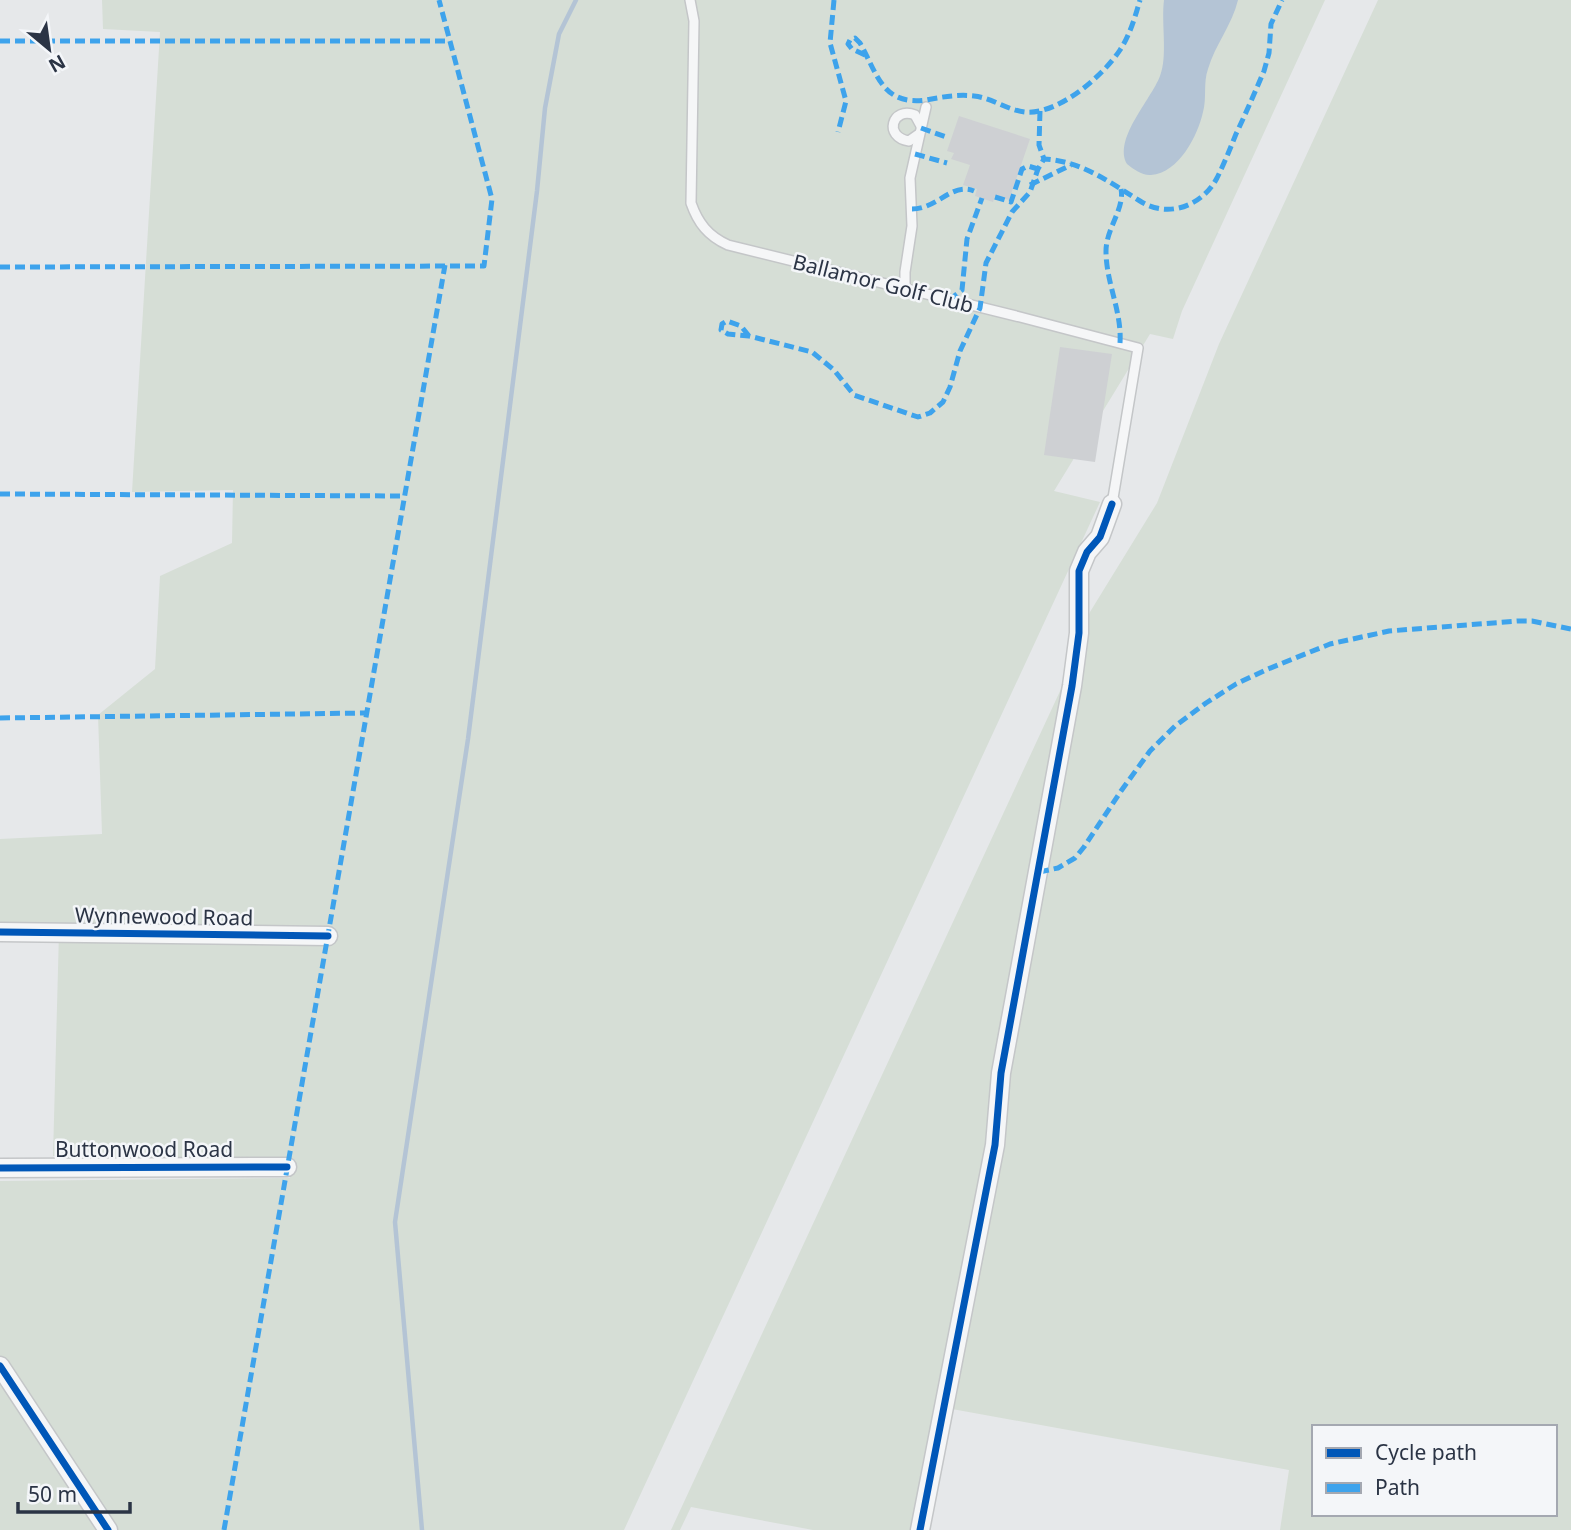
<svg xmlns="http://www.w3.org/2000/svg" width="1571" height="1530" font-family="'Noto Sans',sans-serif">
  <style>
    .green { fill: #d6ded6; fill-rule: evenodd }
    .water { fill: #b4c4d5 }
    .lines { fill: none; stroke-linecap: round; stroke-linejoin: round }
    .stream { stroke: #b4c4d5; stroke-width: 4.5 }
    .building { fill: #ced0d3 }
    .lane-casing { stroke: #c4c6c8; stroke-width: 12 }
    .street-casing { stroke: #c4c6c8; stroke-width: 21 }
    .lane { stroke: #f5f6f7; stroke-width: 9 }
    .street { stroke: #f5f6f7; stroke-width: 18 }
    .quiet { stroke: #3ea3ec; stroke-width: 5; stroke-dasharray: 10 5; stroke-linecap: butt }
    .cycleway-casing { stroke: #f4f6f9; stroke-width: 11 }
    .cycleway { stroke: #0057b8; stroke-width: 7 }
    .labels { text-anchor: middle; stroke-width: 5; stroke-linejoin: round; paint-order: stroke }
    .street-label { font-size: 21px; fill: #2b3445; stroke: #f4f6f9 }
  </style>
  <rect width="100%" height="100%" fill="#e6e8ea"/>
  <g class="green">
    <polygon points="102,0 1325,0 1182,311 1173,339 1150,334 1054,491 1100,502 624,1530 0,1530 0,1181 290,1178 293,1161 53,1156 59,932 0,932 0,839 102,834 98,715 155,669 160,576 232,543 233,490 132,492 160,32 103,29"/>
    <path d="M1378,0H1571V1530H1280L1289,1470L941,1407L918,1530H813L691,1507L680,1530H671L1061,689L1090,612L1157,503L1219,344ZM1314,1427H1555V1514H1314Z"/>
  </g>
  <path class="water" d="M1164,0H1238C1232,25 1215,45 1208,69C1203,83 1207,98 1203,112C1198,135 1179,173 1151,175C1143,176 1133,169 1127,164C1113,139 1151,100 1160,76C1168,56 1161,23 1164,0Z"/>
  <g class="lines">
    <polyline class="stream" points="422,1530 395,1222 468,739 537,191 545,108 559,34 576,0"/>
  </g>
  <g class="building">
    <polygon points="959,116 1030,139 1009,200 995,196 993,202 975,196 977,189 963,185 970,165 951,159 954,153 947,151"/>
    <polygon points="1060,347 1112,354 1095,462 1044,455"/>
  </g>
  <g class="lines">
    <defs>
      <g id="lane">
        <path d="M690,0L694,21L691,203C698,223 708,236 728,245L1020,317L1138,348L1112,504"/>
        <path d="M919,134L909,141C883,137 892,106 915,115L921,126"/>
        <polyline points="905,289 905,272 912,226 910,178 926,107"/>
      </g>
      <g id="street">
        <polyline points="0,932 328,936"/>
        <polyline points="0,1168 287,1167"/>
        <polyline points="0,1366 108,1530"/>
        <polyline points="920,1530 995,1145 1001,1073 1072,686 1079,633 1079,571 1087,552 1100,537 1112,504"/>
      </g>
    </defs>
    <use href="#lane" class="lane-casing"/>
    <use href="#street" class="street-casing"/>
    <use href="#lane" class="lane"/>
    <use href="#street" class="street"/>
    <g class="quiet">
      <polyline points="834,0 830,43 846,101 838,132"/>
      <polyline points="0,41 450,41"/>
      <path d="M865,55L852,49L848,44L850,40L855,38L860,43C877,73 882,106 926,100C942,97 958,94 974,96C992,98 1007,110 1025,112C1058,115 1103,76 1120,50C1130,35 1135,17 1140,0"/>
      <polyline points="1040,111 1039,145 1044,159"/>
      <polyline points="921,128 946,137"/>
      <polyline points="915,154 947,163"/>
      <polyline points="1030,185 1071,165"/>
      <polyline points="995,197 1011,202 1022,169 1028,166 1038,169"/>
      <path d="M912,209C937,209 952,182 974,191"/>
      <polyline points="0,267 484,266 492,199 439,0"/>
      <polyline points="949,300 962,290 967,239 982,198"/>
      <path d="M749,336L741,326L727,321L722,324L721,330L728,334L749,336L812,352L834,370L854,395L918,417L930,413L943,402L950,387L960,351L980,308L986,263L1012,212L1030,192L1038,169L1044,159C1082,161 1109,182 1140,201C1168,219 1202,206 1217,178C1224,164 1230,149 1236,134C1246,113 1255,92 1264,71L1269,53L1271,24L1282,0"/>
      <path d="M1120,343C1122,311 1106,283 1106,251C1106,229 1125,208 1121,189"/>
      <polyline points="0,494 405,496"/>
      <polyline points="0,718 367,713"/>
      <polyline points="1039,872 1058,868 1075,858 1084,847 1121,791 1150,751 1175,726 1206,703 1236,684 1268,669 1330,644 1389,631 1518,621 1532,621 1571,629"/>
      <polyline points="224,1530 445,265"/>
    </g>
    <defs>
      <g id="cycleway">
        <polyline points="0,932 328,936"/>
        <polyline points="0,1168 287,1167"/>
        <polyline points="0,1366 108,1530"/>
        <polyline points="920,1530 995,1145 1001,1073 1072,686 1079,633 1079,571 1087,552 1100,537 1112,504"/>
      </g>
    </defs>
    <use href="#cycleway" class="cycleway-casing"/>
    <use href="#cycleway" class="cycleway"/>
  </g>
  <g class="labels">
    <g class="street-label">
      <text transform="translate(883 284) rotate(14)" y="7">Ballamor Golf Club</text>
      <text transform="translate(164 917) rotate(1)" y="7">Wynnewood Road</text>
      <text x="144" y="1157">Buttonwood Road</text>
    </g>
  </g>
  <rect x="1312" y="1425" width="245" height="91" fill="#f4f6f9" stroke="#a4a8b1" stroke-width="2"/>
  <rect x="1326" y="1448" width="35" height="10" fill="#0057b8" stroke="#a4a8b1" stroke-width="2"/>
  <text x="1375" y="1460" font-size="21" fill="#2b3445">Cycle path</text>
  <rect x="1326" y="1483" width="35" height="10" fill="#3ea3ec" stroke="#a4a8b1" stroke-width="2"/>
  <text x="1375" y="1495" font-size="21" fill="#2b3445">Path</text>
  <g transform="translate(49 49) rotate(151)" stroke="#f4f6f9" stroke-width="5" paint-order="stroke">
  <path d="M0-5L12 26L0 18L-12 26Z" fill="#2b3445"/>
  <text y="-10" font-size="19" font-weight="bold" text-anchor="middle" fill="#2b3445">N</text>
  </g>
  <path d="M18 1502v10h112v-10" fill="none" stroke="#2b3445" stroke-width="3.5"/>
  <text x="28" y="1502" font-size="21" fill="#2b3445" stroke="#f4f6f9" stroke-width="5" paint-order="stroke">50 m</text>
</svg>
